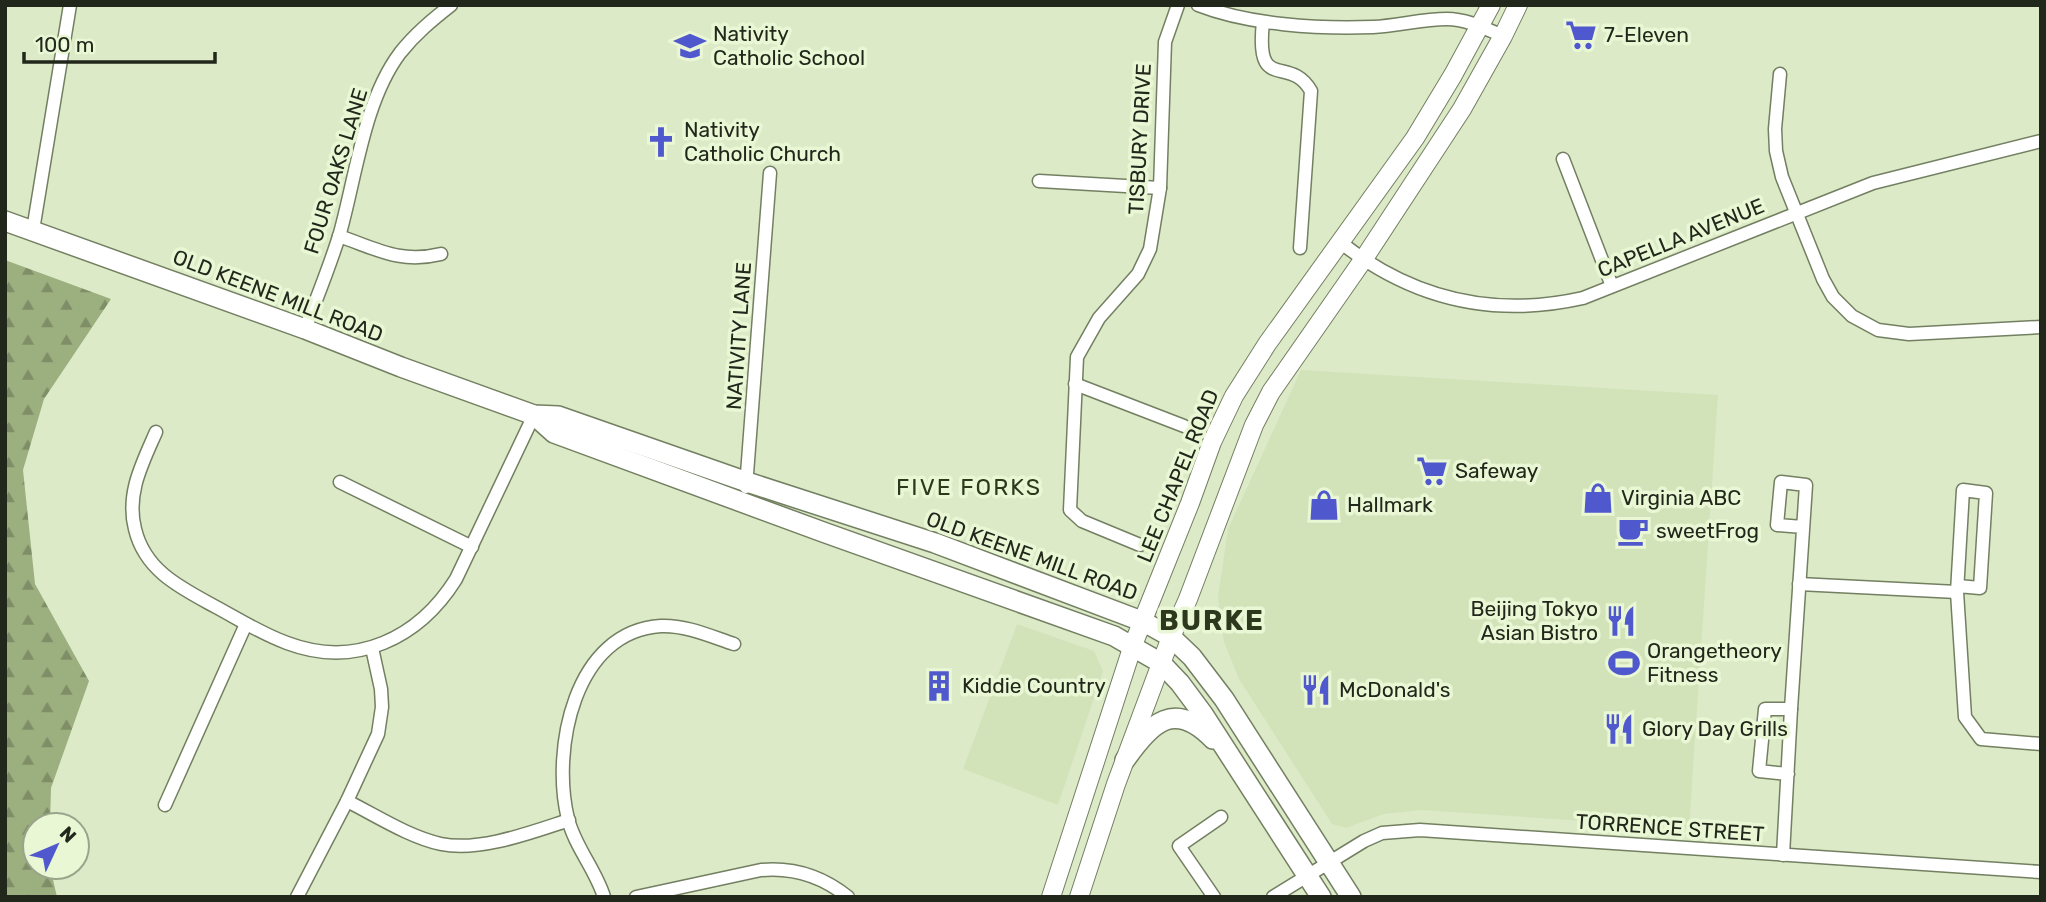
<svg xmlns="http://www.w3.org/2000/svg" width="2046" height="902" font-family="Rubik,sans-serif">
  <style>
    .built { fill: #d2e3b9 }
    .forest { fill: url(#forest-firs) }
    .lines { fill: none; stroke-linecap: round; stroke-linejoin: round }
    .street-casing { stroke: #737f61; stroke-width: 15 }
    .secondary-casing { stroke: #737f61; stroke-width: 20 }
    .primary-casing { stroke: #737f61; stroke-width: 22 }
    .street { stroke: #fff; stroke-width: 12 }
    .secondary { stroke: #fff; stroke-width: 18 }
    .primary { stroke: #fff; stroke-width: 19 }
    .labels { text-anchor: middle; stroke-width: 7; stroke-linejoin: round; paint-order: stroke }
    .poi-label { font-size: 21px; fill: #22271b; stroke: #e9f7d5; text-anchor: start }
    .street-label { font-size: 21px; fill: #22271b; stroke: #e9f7d5 }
    .neighbourhood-label { font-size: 23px; letter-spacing: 2px; fill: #2e381d; stroke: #e9f7d5 }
    .district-label { font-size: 28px; font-weight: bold; letter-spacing: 2px; fill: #2e381d; stroke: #e9f7d5 }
  </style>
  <defs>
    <pattern id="forest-firs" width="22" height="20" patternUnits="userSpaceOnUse" patternTransform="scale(1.75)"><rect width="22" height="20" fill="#9caf7f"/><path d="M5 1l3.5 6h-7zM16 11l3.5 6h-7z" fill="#7f8e67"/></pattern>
  </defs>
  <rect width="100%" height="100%" fill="#dceac8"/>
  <g class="built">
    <polygon points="1301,370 1718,395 1689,828 1422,810 1384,814 1346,828 1332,824 1239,679 1224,642 1218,597 1228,529"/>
    <polygon points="1017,624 1094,651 1103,671 1058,805 963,769"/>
  </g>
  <polygon class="forest" points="5,260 111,299 44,399 23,470 35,584 89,681 51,788 50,825 35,825 35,867 50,867 57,897 5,897"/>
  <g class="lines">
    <defs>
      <g id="street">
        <path d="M1198,5C1249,25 1318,29 1373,27C1397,26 1422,19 1447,19C1467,19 1486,29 1503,36"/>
        <path d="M1263,22C1255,95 1289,53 1311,91L1300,248"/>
        <polyline points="1780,74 1775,129 1776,151 1782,177 1823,279 1833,297 1852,316 1878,330 1909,334 2041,327"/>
        <polyline points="1563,159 1612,286"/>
        <polyline points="1039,181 1160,188"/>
        <polyline points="33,230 70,5"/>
        <path d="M339,236C377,249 400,264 441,254"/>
        <path d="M1340,242C1412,299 1494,318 1583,298L1873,183L2041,141"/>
        <path d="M305,329C317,297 330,266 340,233C356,176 364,101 400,53C415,34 432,20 451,5"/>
        <polyline points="1075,384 1184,426"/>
        <path d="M156,432C142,464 126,494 135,529C145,571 181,588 216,607C240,620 262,634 287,643C356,669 419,638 456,579L534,415"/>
        <polyline points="340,482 472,547"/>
        <polyline points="746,487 770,173"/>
        <polyline points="1140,545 1082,521 1070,510 1077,357 1099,318 1138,274 1150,249 1160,188 1165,42 1178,5"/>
        <polyline points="1799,584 1957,592"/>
        <polyline points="1958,586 1980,588 1986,493 1963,490 1957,592 1965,717 1981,739 2041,744"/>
        <polyline points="1791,709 1806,485 1781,482 1777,525 1803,527"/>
        <path d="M347,801C377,816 409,837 441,844C480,852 532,832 569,820"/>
        <polyline points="165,805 246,624"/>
        <polyline points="1783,855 1791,709 1765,709 1759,771 1788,774"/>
        <polyline points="297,897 347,801 378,734 382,707 381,689 372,648"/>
        <path d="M604,897C596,870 575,847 568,819C551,750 574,631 661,626C686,625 710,636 734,644"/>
        <path d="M636,897L761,870C794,867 822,876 848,897"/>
        <polyline points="1214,897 1179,846 1221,817"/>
        <polyline points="1273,897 1364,841 1382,833 1420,830 2041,872"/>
      </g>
      <g id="secondary">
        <polyline points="1051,897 1133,645 1190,503 1212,442 1234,396 1267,344 1415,138 1453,75 1491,5"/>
        <polyline points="1079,897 1116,784 1171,637 1188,599 1254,425 1271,392 1363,260 1462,109 1503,36 1518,5"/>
      </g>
      <g id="primary">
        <polyline points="5,221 305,329 401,367 534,415 558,416 747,482 935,543 1144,622 1171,637 1192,657 1224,699 1351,897"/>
        <polyline points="534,415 554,433 823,532 1114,636 1161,663 1180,683 1203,714 1321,897"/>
        <path d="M1125,760C1151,723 1174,699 1213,739"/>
      </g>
    </defs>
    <use href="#street" class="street-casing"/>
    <use href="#secondary" class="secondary-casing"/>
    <use href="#primary" class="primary-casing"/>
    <use href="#street" class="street"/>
    <use href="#secondary" class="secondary"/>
    <use href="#primary" class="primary"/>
  </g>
  <defs>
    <symbol id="supermarket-bare" viewBox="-9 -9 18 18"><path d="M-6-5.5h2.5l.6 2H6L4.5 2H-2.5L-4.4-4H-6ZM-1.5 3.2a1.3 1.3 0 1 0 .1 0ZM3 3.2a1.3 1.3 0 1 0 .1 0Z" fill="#5058ce" stroke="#e9f7d5" stroke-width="2.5" paint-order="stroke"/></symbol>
    <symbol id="school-bare" viewBox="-9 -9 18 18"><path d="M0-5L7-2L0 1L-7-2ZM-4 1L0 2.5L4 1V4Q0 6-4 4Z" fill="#5058ce" stroke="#e9f7d5" stroke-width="2.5" paint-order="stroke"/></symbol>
    <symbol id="church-bare" viewBox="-9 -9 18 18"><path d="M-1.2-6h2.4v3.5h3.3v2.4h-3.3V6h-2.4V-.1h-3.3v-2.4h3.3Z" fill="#5058ce" stroke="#e9f7d5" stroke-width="2.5" paint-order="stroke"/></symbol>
    <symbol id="shop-bare" viewBox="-9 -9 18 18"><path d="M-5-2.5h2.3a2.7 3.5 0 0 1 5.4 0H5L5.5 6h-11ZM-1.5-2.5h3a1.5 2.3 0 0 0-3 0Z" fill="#5058ce" stroke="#e9f7d5" stroke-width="2.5" paint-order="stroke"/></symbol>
    <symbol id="cafe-bare" viewBox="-9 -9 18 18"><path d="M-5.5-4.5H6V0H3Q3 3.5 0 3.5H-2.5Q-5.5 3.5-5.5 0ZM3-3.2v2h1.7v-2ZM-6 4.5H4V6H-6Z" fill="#5058ce" stroke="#e9f7d5" stroke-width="2.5" paint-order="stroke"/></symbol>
    <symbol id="restaurant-bare" viewBox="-9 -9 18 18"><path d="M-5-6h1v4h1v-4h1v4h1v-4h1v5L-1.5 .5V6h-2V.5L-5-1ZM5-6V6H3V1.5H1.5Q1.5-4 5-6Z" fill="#5058ce" stroke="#e9f7d5" stroke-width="2.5" paint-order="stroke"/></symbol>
    <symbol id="stadium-bare" viewBox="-9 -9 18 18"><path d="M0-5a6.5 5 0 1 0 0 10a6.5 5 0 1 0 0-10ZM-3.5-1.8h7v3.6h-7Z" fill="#5058ce" stroke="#e9f7d5" stroke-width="2.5" paint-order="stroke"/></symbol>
    <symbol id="building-bare" viewBox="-9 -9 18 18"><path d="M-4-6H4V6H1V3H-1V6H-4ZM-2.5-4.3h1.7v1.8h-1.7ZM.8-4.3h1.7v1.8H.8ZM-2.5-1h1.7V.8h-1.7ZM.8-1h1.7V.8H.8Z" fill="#5058ce" stroke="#e9f7d5" stroke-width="2.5" paint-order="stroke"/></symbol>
  </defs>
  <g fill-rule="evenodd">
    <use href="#supermarket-bare" x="1559" y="13" width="44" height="44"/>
    <use href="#school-bare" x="668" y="24" width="44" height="44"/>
    <use href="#church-bare" x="639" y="120" width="44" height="44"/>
    <use href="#supermarket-bare" x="1410" y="449" width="44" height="44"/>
    <use href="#shop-bare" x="1576" y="476" width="44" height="44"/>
    <use href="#shop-bare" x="1302" y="483" width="44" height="44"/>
    <use href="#cafe-bare" x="1611" y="509" width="44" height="44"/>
    <use href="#restaurant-bare" x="1599" y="599" width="44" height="44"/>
    <use href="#stadium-bare" x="1602" y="641" width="44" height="44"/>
    <use href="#building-bare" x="917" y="664" width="44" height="44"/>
    <use href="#restaurant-bare" x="1294" y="668" width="44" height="44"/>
    <use href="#restaurant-bare" x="1597" y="707" width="44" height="44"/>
  </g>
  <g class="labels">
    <g class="poi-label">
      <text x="713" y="41">Nativity<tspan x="713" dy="24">Catholic School</tspan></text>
      <text x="1604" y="42">7-Eleven</text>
      <text x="684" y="137">Nativity<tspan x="684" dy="24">Catholic Church</tspan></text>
      <text x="1455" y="478">Safeway</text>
      <text x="1621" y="505">Virginia ABC</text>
      <text x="1347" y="512">Hallmark</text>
      <text x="1656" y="538">sweetFrog</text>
      <text x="1598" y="616" text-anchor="end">Beijing Tokyo<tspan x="1598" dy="24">Asian Bistro</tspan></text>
      <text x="1647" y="658">Orangetheory<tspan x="1647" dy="24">Fitness</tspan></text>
      <text x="962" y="693">Kiddie Country</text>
      <text x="1339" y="697">McDonald's</text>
      <text x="1642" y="736">Glory Day Grills</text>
    </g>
    <g class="street-label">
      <text transform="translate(1140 139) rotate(-87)" y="7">TISBURY DRIVE</text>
      <text transform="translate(336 171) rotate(-73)" y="7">FOUR OAKS LANE</text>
      <text transform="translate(1681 238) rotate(-22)" y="7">CAPELLA AVENUE</text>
      <text transform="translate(278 296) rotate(21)" y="7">OLD KEENE MILL ROAD</text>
      <text transform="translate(739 336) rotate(-86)" y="7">NATIVITY LANE</text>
      <text transform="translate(1178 476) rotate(-68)" y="7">LEE CHAPEL ROAD</text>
      <text transform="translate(1032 556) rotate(20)" y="7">OLD KEENE MILL ROAD</text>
      <text transform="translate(1670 828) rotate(4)" y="7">TORRENCE STREET</text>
    </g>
    <g class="neighbourhood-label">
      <text x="969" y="495">FIVE FORKS</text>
    </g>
    <g class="district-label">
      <text x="1212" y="630">BURKE</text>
    </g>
  </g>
  <rect width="2046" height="902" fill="none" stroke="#22271b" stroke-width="14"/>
  <g transform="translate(56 846) rotate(46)"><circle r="33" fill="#e9f7d5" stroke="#99a48b" stroke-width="2"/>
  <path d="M0-5L12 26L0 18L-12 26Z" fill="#5058ce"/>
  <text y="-10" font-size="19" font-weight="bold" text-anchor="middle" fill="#22271b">N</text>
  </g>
  <path d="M24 52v10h191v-10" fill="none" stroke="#22271b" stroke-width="3.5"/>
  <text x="35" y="52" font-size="21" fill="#22271b" stroke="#e9f7d5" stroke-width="5" paint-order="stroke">100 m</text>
</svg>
